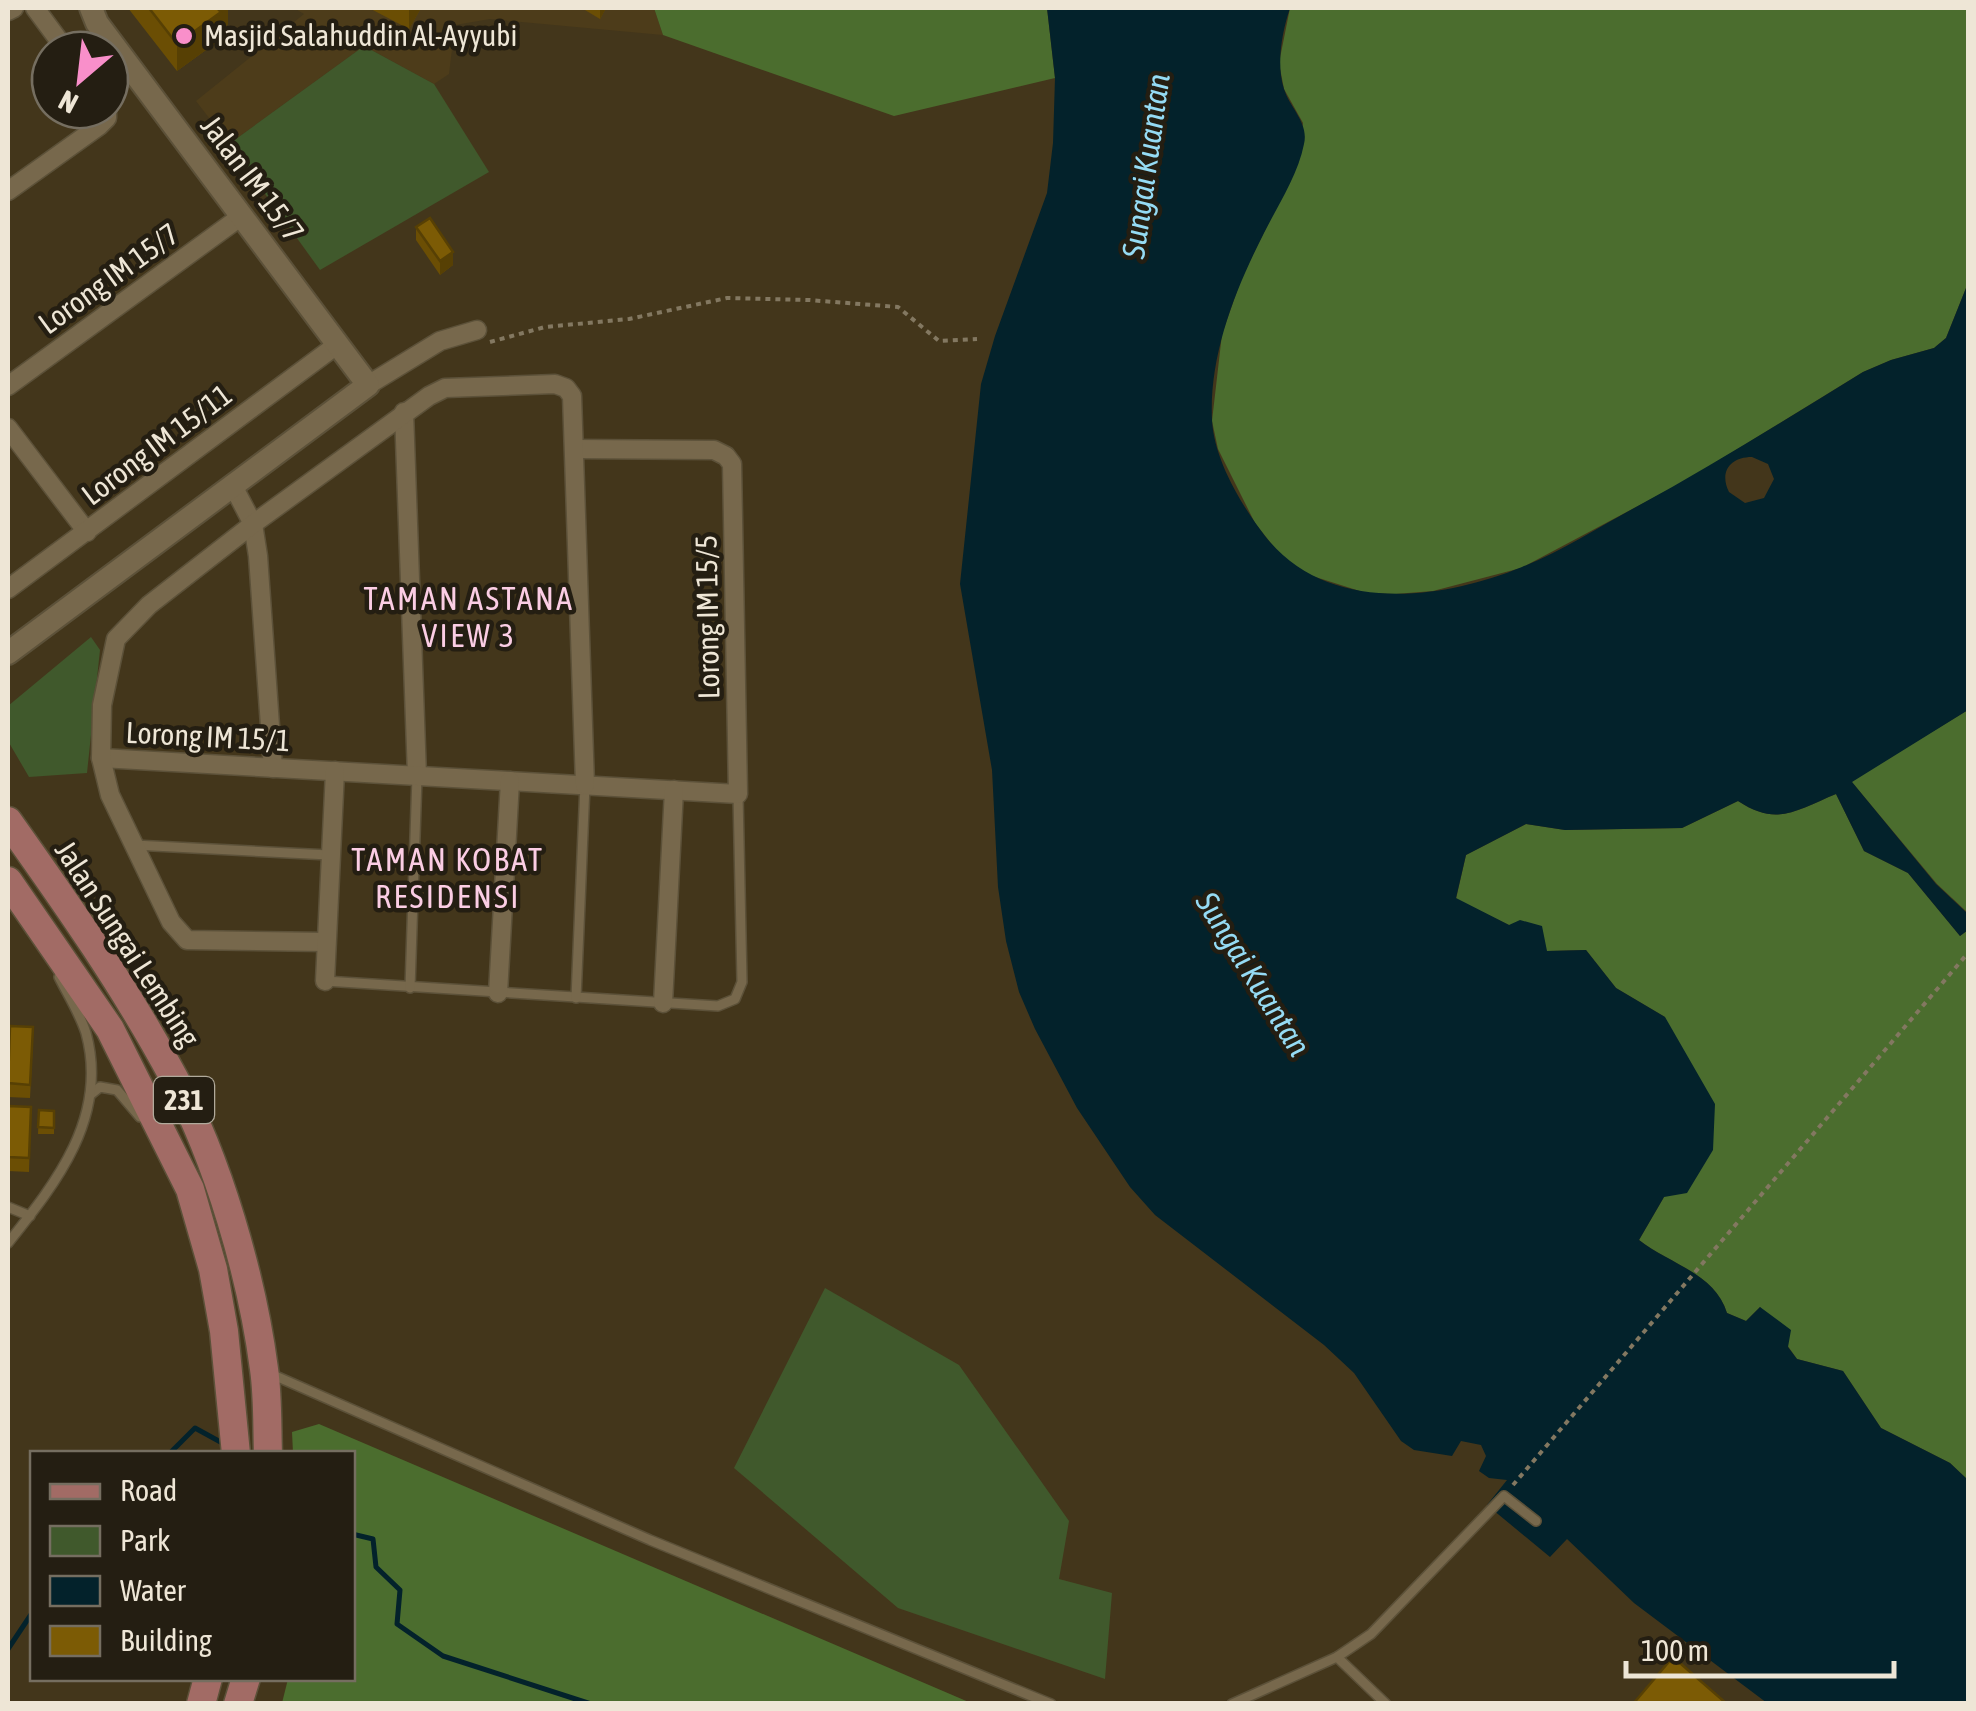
<svg xmlns="http://www.w3.org/2000/svg" width="1976" height="1711" font-family="'Asap Condensed',sans-serif">
  <style>
    .built { fill: #4d3c1a }
    .green { fill: #40592c }
    .forest { fill: #4b6d2e }
    .water { fill: #03222b; fill-rule: evenodd }
    .lines { fill: none; stroke-linecap: round; stroke-linejoin: round }
    .stream { stroke: #03222b; stroke-width: 5 }
    .service-casing { stroke: #5c5139; stroke-width: 12 }
    .minor-casing { stroke: #5c5139; stroke-width: 21 }
    .tertiary-casing { stroke: #5c5139; stroke-width: 26 }
    .primary-casing { stroke: #5c5139; stroke-width: 31 }
    .path { stroke: #837861; stroke-width: 4; stroke-dasharray: 5 5; stroke-linecap: butt }
    .service { stroke: #77684c; stroke-width: 9 }
    .minor { stroke: #77684c; stroke-width: 18 }
    .tertiary { stroke: #77684c; stroke-width: 22 }
    .primary { stroke: #a26b65; stroke-width: 28 }
    .wall { fill: #6b4e04 }
    .shaded-wall { fill: #574004 }
    .building { fill: #7c5b05; stroke: #574004; stroke-width: 2.5 }
    .poi-dot { fill: #f98fca; stroke: #241e12; stroke-width: 4 }
    .labels { text-anchor: middle; stroke-width: 9; stroke-linejoin: round; paint-order: stroke }
    .shield { fill: #241e12; stroke: #b1aa9b; stroke-width: 2.5 }
    .shield-label { font-size: 28px; font-weight: bold; fill: #eee6d6 }
    .poi-label { font-size: 30px; fill: #eee6d6; stroke: #241e12; text-anchor: start }
    .street-label { font-size: 30px; fill: #eee6d6; stroke: #241e12 }
    .water-label { font-size: 32px; font-style: italic; fill: #95dbf4; stroke: #241e12 }
    .neighbourhood-label { font-size: 32px; letter-spacing: 2.5px; fill: #fbcde4; stroke: #241e12 }
  </style>
  <rect width="100%" height="100%" fill="#43361b"/>
  <polygon class="built" points="294,8 654,8 663,35 490,19 455,25 449,74 434,84 364,46 229,144 196,101 304,14"/>
  <g class="green">
    <polygon points="364,46 434,84 489,172 320,270 229,144"/>
    <polygon points="91,637 100,650 87,773 29,777 8,741 8,706"/>
    <polygon points="825,1288 959,1365 1069,1521 1059,1579 1112,1593 1105,1679 898,1608 734,1468"/>
  </g>
  <g class="forest">
    <polygon points="654,8 1047,8 1055,78 894,116 663,35"/>
    <polygon points="1290,8 1968,8 1968,283 1946,338 1934,348 1891,360 1863,372 1687,480 1521,568 1433,591 1395,594 1366,593 1306,574 1281,556 1255,523 1218,449 1212,421 1222,334 1242,277 1298,163 1303,123 1284,89 1279,63"/>
    <polygon points="1968,710 1968,913 1937,884 1851,781"/>
    <path d="M1836,794L1864,851L1908,873L1960,936L1968,930V1480L1950,1463L1881,1428L1843,1371L1797,1359L1760,1307L1746,1321L1727,1313C1715,1273 1669,1264 1639,1240L1664,1197L1665,1017L1616,988L1586,950L1547,951L1509,925L1456,899L1466,855L1526,824L1565,830L1682,828L1738,801C1777,827 1797,810 1836,794Z"/>
    <polygon points="319,1424 971,1703 282,1703 288,1679 352,1678 352,1454 293,1453 292,1432"/>
  </g>
  <path class="water" d="M1047,8H1290C1282,32 1276,64 1284,89C1290,108 1309,123 1304,144C1298,175 1278,205 1264,233C1235,290 1209,355 1212,420C1214,460 1242,506 1265,536C1326,614 1439,601 1522,567C1562,551 1599,527 1636,507C1714,465 1788,418 1863,372L1891,360L1934,348L1946,338L1968,283V710L1852,782L1936,884L1968,914V930L1960,936L1908,873L1864,851L1836,794C1797,810 1777,827 1738,801L1682,828L1565,830L1526,824L1466,855L1456,898L1509,925L1520,920L1542,926L1547,951L1586,950L1616,988L1665,1017L1715,1104L1713,1150L1687,1193L1664,1197L1639,1240C1669,1264 1715,1273 1727,1313L1746,1321L1760,1307L1791,1330L1788,1347L1797,1359L1843,1371L1881,1428L1950,1463L1968,1480V1703H1767L1634,1603L1567,1539L1550,1557L1487,1505L1507,1480L1489,1478L1479,1471L1486,1456L1481,1445L1461,1441L1452,1456L1414,1450L1401,1441L1354,1373L1324,1345L1155,1215L1130,1187L1077,1108L1035,1029L1019,992L1006,941L998,887L992,770L960,584L981,384L995,336L1047,193L1053,143L1055,78ZM1752,457L1768,464L1774,479L1764,498L1745,503L1729,492C1719,472 1730,457 1752,457Z"/>
  <g class="lines">
    <g class="stream">
      <polyline points="169,1454 195,1428 226,1445"/>
      <polyline points="352,1534 373,1539 376,1567 400,1590 397,1624 443,1656 591,1704"/>
      <polyline points="8,1649 32,1613"/>
    </g>
    <defs>
      <g id="service">
        <polyline points="134,845 329,855"/>
        <polyline points="325,981 718,1006 735,999 742,982 738,795"/>
        <polyline points="410,988 417,776"/>
        <polyline points="576,998 585,785"/>
        <polyline points="90,1095 100,1087 117,1090 140,1117"/>
        <polyline points="8,1207 30,1216"/>
        <path d="M8,1243C56,1183 109,1117 86,1033C80,1014 68,995 59,977"/>
        <polyline points="271,1374 650,1540 1051,1704"/>
        <polyline points="1337,1657 1386,1704"/>
        <polyline points="1232,1704 1337,1657 1371,1634 1504,1496 1536,1521"/>
      </g>
      <g id="minor">
        <polyline points="35,8 66,50"/>
        <polyline points="8,11 14,8"/>
        <polyline points="8,191 99,126 107,118 107,110"/>
        <polyline points="368,385 440,341 477,330"/>
        <polyline points="8,386 243,215"/>
        <polyline points="404,412 417,776"/>
        <polyline points="8,428 87,532"/>
        <polyline points="232,484 253,524 258,556 273,768"/>
        <polyline points="8,589 338,344"/>
        <polyline points="101,758 738,794 732,464 726,456 714,450 575,449"/>
        <polyline points="326,942 187,940 171,922 110,795 101,758 102,705 116,639 149,605 253,524 429,396 445,388 555,384 566,388 572,396 585,785"/>
        <polyline points="325,981 335,771"/>
        <polyline points="498,993 510,781"/>
        <polyline points="663,1003 674,790"/>
      </g>
      <polyline id="tertiary" points="8,653 368,385 97,23 91,8"/>
      <g id="primary">
        <path d="M8,821C67,904 126,988 174,1078C218,1160 252,1277 264,1369C268,1397 267,1426 268,1454"/>
        <polyline points="8,881 110,1029 190,1189 213,1269 224,1331 236,1454"/>
        <polyline points="201,1704 208,1678"/>
        <polyline points="238,1704 246,1678"/>
      </g>
    </defs>
    <use href="#service" class="service-casing"/>
    <use href="#minor" class="minor-casing"/>
    <use href="#tertiary" class="tertiary-casing"/>
    <use href="#primary" class="primary-casing"/>
    <g class="path">
      <polyline points="490,342 545,327 629,319 727,298 809,300 898,307 939,341 977,339"/>
      <polyline points="1513,1485 1968,953"/>
    </g>
    <use href="#service" class="service"/>
    <use href="#minor" class="minor"/>
    <use href="#tertiary" class="tertiary"/>
    <use href="#primary" class="primary"/>
  </g>
  <g class="wall">
    <polygon points="128,8 228,8 228,24 221,30 221,39 177,71"/>
    <polygon points="369,8 421,8 409,29"/>
    <polygon points="585,8 606,8 600,19 585,10"/>
    <polygon points="416,227 453,265 440,275 416,240"/>
    <polygon points="33,1041 30,1098 8,1097 8,1079"/>
    <polygon points="8,1106 31,1107 29,1172 8,1171"/>
    <polygon points="39,1110 54,1111 54,1134 38,1134"/>
  </g>
  <g class="shaded-wall">
    <polygon points="216,8 228,8 228,24 221,30 221,39 177,71 177,44"/>
    <polygon points="410,8 421,8 409,29 409,9"/>
    <polygon points="600,8 606,8 600,19"/>
    <polygon points="453,252 453,265 440,275 440,261"/>
  </g>
  <g class="building">
    <polygon points="149,8 217,8 221,12 177,44"/>
    <polygon points="430,218 453,252 440,261 416,227"/>
    <polygon points="10,1026 33,1027 30,1085 8,1083"/>
    <polygon points="8,1106 31,1107 29,1158 8,1157"/>
    <polygon points="39,1110 54,1111 54,1128 38,1127"/>
    <polygon points="1673,1657 1727,1704 1633,1704"/>
  </g>
  <circle class="poi-dot" cx="184" cy="36" r="10"/>
  <g class="labels">
    <rect class="shield" x="154" y="1077" width="60" height="46" rx="8"/>
    <g class="shield-label">
      <text x="184" y="1110">231</text>
    </g>
    <g class="poi-label">
      <text x="204" y="46">Masjid Salahuddin Al-Ayyubi</text>
    </g>
    <g class="street-label">
      <text transform="translate(252 179) rotate(53)" y="10">Jalan IM 15/7</text>
      <text transform="translate(109 279) rotate(-36)" y="10">Lorong IM 15/7</text>
      <text transform="translate(157 445) rotate(-37)" y="10">Lorong IM 15/11</text>
      <text transform="translate(708 617) rotate(-91)" y="10">Lorong IM 15/5</text>
      <text transform="translate(208 737) rotate(3)" y="10">Lorong IM 15/1</text>
      <text transform="translate(127 944) rotate(57)" y="10">Jalan Sungai Lembing</text>
    </g>
    <g class="water-label">
      <text transform="translate(1146 166) rotate(-82)" y="11">Sungai Kuantan</text>
      <text transform="translate(1253 974) rotate(58)" y="11">Sungai Kuantan</text>
    </g>
    <g class="neighbourhood-label">
      <text x="469" y="610">TAMAN ASTANA<tspan x="469" dy="37">VIEW 3</tspan></text>
      <text x="448" y="871">TAMAN KOBAT<tspan x="448" dy="37">RESIDENSI</tspan></text>
    </g>
  </g>
  <rect width="1976" height="1711" fill="none" stroke="#eee6d6" stroke-width="20"/>
  <rect x="30" y="1451" width="325" height="230" fill="#241e12" stroke="#756e60" stroke-width="2.5"/>
  <rect x="50" y="1484" width="50" height="15" fill="#a26b65" stroke="#756e60" stroke-width="2.5"/>
  <text x="120" y="1501" font-size="30" fill="#eee6d6">Road</text>
  <rect x="50" y="1526" width="50" height="30" fill="#40592c" stroke="#756e60" stroke-width="2.5"/>
  <text x="120" y="1551" font-size="30" fill="#eee6d6">Park</text>
  <rect x="50" y="1576" width="50" height="30" fill="#03222b" stroke="#756e60" stroke-width="2.5"/>
  <text x="120" y="1601" font-size="30" fill="#eee6d6">Water</text>
  <rect x="50" y="1626" width="50" height="30" fill="#7c5b05" stroke="#756e60" stroke-width="2.5"/>
  <text x="120" y="1651" font-size="30" fill="#eee6d6">Building</text>
  <g transform="translate(80 80) rotate(208)"><circle r="48" fill="#241e12" stroke="#756e60" stroke-width="2.5"/>
  <path d="M0-8L18 38L0 25L-18 38Z" fill="#f98fca"/>
  <text y="-15" font-size="28" font-weight="bold" text-anchor="middle" fill="#eee6d6">N</text>
  </g>
  <path d="M1626 1661v15h268v-15" fill="none" stroke="#eee6d6" stroke-width="5"/>
  <text x="1641" y="1661" font-size="30" fill="#eee6d6" stroke="#241e12" stroke-width="8" paint-order="stroke">100 m</text>
</svg>
